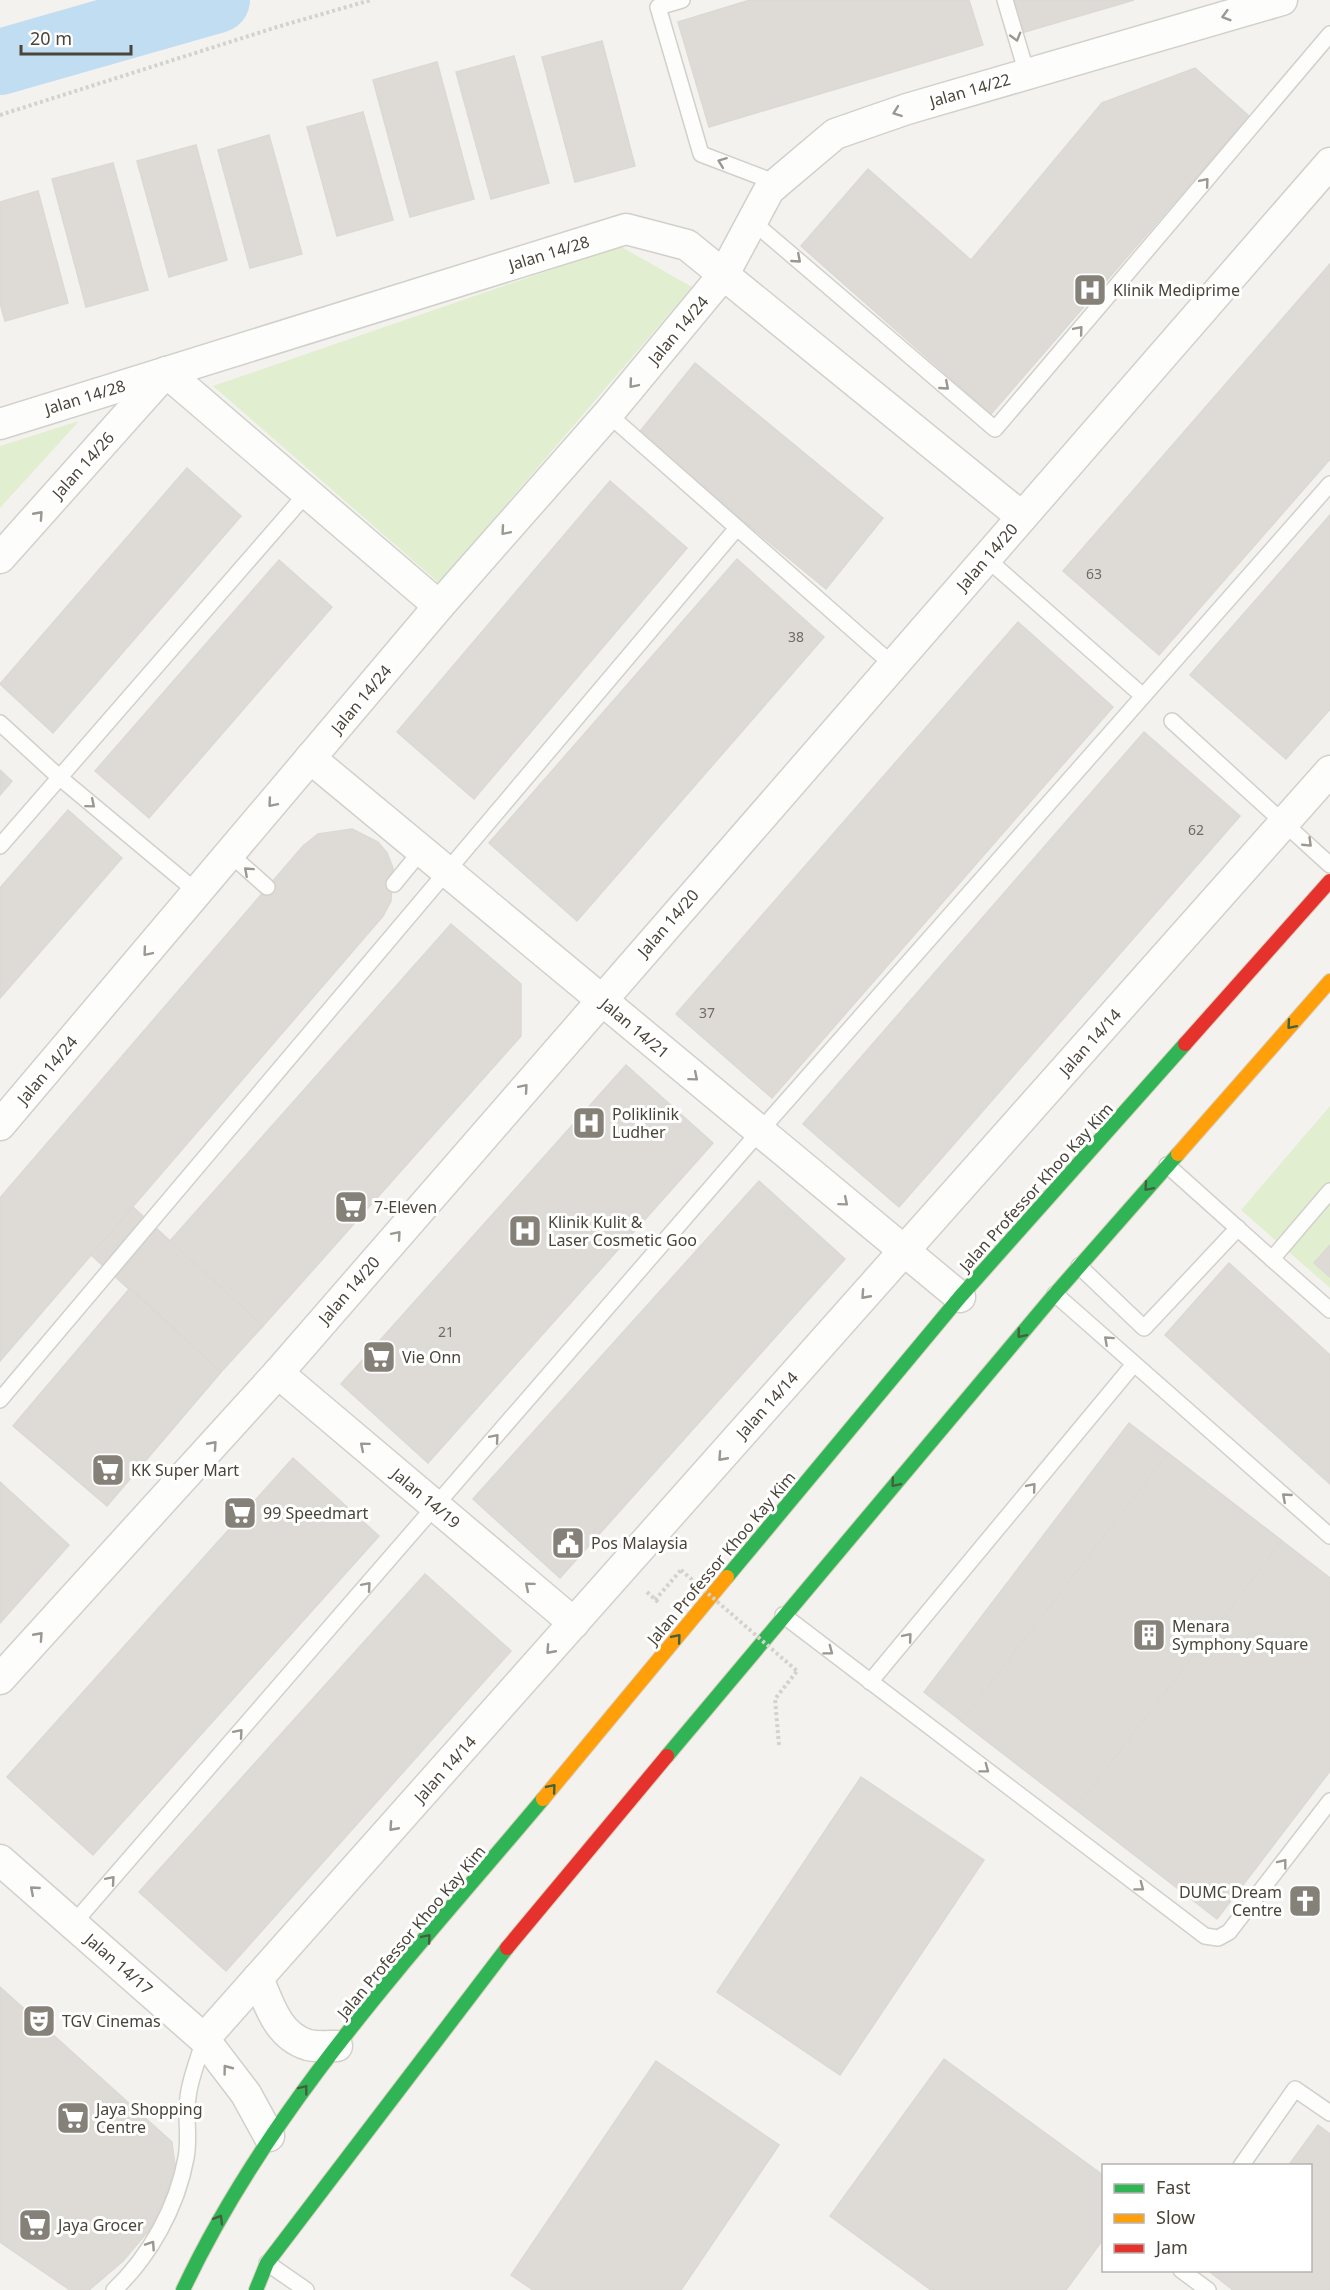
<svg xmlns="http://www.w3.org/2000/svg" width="1330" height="2290" font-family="'Noto Sans',sans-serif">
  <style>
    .green { fill: #e1eecf }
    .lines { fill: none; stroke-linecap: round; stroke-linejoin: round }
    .river { stroke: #c0ddf1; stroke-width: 66 }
    .building { fill: #dedbd6; stroke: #dcd9d4; stroke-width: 1.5 }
    .lane-casing { stroke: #d2d0cb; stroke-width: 18 }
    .street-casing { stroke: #d2d0cb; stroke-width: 33 }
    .fast-casing { stroke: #d6cebb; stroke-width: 16 }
    .slow-casing { stroke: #d6cebb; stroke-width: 16 }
    .jam-casing { stroke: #d6cebb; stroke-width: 16 }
    .path { stroke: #d3d2cc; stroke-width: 4; stroke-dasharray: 3 3; stroke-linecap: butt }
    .lane { stroke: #fdfdfc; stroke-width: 15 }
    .street { stroke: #fdfdfc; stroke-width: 30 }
    .fast { stroke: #30b455; stroke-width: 14 }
    .slow { stroke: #ff9f0a; stroke-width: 14 }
    .jam { stroke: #e5322d; stroke-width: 14 }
    .path-bridge { stroke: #d3d2cc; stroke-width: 4; stroke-dasharray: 3 3; stroke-linecap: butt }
    .oneway { stroke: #9b9791 }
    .oneway2 { stroke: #446040 }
    .labels { text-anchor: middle; stroke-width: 6; stroke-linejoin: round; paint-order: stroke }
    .number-label { font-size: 14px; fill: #706a61 }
    .street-label { font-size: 16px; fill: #4b4439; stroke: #fff }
    .poi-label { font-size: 16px; fill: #4b4439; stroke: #fff; text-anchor: start }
  </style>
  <rect width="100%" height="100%" fill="#f4f2ee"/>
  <g class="green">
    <polygon points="620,246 692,287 439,583 213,386"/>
    <polygon points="79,421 0,508 0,446"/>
    <polygon points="1330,1106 1330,1288 1241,1210"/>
  </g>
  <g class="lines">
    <polyline class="river" points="0,62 217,0"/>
  </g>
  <g class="building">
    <polygon points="750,0 969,0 983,45 709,127 678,22"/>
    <polygon points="1011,0 1134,0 1021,33"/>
    <polygon points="602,41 635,166 575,182 542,57"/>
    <polygon points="514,56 549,183 491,199 456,72"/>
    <polygon points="437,62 474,199 410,217 373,80"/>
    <polygon points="1195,68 1249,116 991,414 801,246 868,169 971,260 1102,103"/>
    <polygon points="363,112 393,220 337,236 307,127"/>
    <polygon points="269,135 302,254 250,268 218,150"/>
    <polygon points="196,145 227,260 169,277 137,161"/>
    <polygon points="113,163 148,290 86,307 52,179"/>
    <polygon points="38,191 68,303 5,321 0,303 0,202"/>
    <polygon points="1330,264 1330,459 1159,655 1063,571"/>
    <polygon points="695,363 883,518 826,589 638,434"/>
    <polygon points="187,468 241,516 53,733 0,684"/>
    <polygon points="610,481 687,548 474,799 397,732"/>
    <polygon points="1330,515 1330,709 1286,759 1190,675"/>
    <polygon points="737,559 824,637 577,921 489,843"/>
    <polygon points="279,560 332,607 149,818 95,771"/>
    <polygon points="1018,622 1113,707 772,1098 676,1014"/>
    <polygon points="1144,732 1240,816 899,1207 803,1124"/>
    <polygon points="0,770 12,781 0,795"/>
    <polygon points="68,810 122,858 0,998 0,888"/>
    <polygon points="352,829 378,842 387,853 393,868 391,901 383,916 0,1361 0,1198 303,846 318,834"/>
    <polygon points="451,924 521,984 521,1036 263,1326 170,1241"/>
    <polygon points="626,1065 713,1143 428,1463 341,1384"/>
    <polygon points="759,1181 845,1259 560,1578 473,1499"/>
    <polygon points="133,1207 263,1326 221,1372 91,1255"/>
    <polygon points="1330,1245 1330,1277 1314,1263"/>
    <polygon points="1229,1263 1330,1355 1330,1484 1165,1335"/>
    <polygon points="130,1288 221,1372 107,1506 13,1426"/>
    <polygon points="1129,1423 1330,1578 1330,1771 1217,1919 924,1692"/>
    <polygon points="1168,1453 1282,1541 1075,1809 961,1721"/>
    <polygon points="293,1458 379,1536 93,1855 7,1777"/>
    <polygon points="0,1482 69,1545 0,1623"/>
    <polygon points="425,1574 511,1651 226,1971 139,1892"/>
    <polygon points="861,1777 984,1860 840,2075 717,1992"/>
    <polygon points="0,1987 172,2142 176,2174 150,2229 123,2261 89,2290 70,2290 0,2242"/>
    <polygon points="944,2059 1104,2176 1104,2238 1066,2290 931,2290 830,2216"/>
    <polygon points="656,2061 779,2145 681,2290 533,2290 511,2275"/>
    <polygon points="1318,2125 1330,2134 1330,2290 1233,2290 1210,2272 1211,2270 1310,2270 1310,2166 1288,2166"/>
  </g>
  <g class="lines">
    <defs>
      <g id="lane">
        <polyline points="682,0 658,7 701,154 777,183"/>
        <polyline points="1005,0 1027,74"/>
        <polyline points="752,221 995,429 1330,34"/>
        <polyline points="608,414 893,665"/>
        <polyline points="986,558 1143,696"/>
        <polyline points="1172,721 1330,865"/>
        <polyline points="0,723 59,777 197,892"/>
        <polyline points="0,846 307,493"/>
        <polyline points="230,854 267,887"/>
        <polyline points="394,884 421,851"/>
        <polyline points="1167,1165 1272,1259"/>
        <polyline points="1330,1191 1272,1259 1330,1310"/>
        <polyline points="1079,1266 1144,1328 1238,1228"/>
        <polyline points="1055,1294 1330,1536"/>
        <polyline points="0,1400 737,528"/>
        <polyline points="783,1615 1205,1936 1218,1938 1229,1932 1330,1801"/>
        <polyline points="870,1682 1134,1364"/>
        <polyline points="73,1924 760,1131 1330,484"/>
        <polyline points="1241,2166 1295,2089 1330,2113"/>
        <polyline points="267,2263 306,2290"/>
        <polyline points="1181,2270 1208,2290"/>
        <path d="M114,2290C150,2256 177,2207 186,2158C190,2138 185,2117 188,2097C190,2078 199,2058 204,2039"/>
      </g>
      <g id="street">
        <polyline points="0,424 626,229 687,245 1022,517"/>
        <polyline points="0,558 166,372 439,606"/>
        <polyline points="310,758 960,1297"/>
        <polyline points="0,1125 439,606 608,414 724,274 769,190 777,183 835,134 907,109 1282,0"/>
        <polyline points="278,1373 574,1623"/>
        <polyline points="0,1679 278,1373 1330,163"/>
        <polyline points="0,1860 204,2039 246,2094 269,2136"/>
        <path d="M258,1978C269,2005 278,2036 308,2045C317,2047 329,2046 337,2046"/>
        <polyline points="204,2039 1330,771"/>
      </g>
      <g id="fast">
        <polyline points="727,1577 960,1297 1185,1044"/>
        <polyline points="667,1756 1055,1294 1178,1154"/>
        <path d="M183,2290C270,2105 413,1954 543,1799"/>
        <polyline points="256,2290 267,2263 507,1948"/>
      </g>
      <g id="slow">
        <polyline points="1178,1154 1330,981"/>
        <polyline points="543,1799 727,1577"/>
      </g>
      <g id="jam">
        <polyline points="1185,1044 1330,881"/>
        <polyline points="507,1948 667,1756"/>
      </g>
    </defs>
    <use href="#lane" class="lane-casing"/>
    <use href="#street" class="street-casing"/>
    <use href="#fast" class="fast-casing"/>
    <use href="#slow" class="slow-casing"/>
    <use href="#jam" class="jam-casing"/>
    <g class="path">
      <polyline points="0,115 277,27 371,0"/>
      <polyline points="647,1592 659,1603"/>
      <polyline points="655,1600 681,1570"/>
      <polyline points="779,1745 775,1699 797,1671"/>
    </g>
    <use href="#lane" class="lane"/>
    <use href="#street" class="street"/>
    <use href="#fast" class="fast"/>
    <use href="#slow" class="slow"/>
    <use href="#jam" class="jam"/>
    <polyline class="path-bridge" points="681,1570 797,1671"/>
  </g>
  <defs><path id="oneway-chevron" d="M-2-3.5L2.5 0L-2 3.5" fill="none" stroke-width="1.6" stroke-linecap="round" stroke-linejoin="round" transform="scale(1.5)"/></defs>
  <g class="oneway">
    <use href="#oneway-chevron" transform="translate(1226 16) rotate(164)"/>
    <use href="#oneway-chevron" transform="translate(1016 37) rotate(74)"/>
    <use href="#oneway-chevron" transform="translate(897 112) rotate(160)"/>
    <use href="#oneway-chevron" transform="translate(722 162) rotate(-159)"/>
    <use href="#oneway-chevron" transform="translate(1205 182) rotate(-50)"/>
    <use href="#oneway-chevron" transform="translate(797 259) rotate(41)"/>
    <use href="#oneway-chevron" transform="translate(1079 330) rotate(-50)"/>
    <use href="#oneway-chevron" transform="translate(633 384) rotate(130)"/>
    <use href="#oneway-chevron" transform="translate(945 386) rotate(41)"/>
    <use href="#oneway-chevron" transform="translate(39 515) rotate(-48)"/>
    <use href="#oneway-chevron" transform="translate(505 531) rotate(131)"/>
    <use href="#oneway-chevron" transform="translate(272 803) rotate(130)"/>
    <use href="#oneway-chevron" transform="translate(91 804) rotate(40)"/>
    <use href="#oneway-chevron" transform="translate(1308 843) rotate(44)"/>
    <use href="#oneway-chevron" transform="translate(248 871) rotate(-138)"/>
    <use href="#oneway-chevron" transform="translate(147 952) rotate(130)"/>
    <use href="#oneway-chevron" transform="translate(694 1077) rotate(40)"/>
    <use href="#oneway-chevron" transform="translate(524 1088) rotate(-49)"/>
    <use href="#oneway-chevron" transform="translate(844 1202) rotate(40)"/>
    <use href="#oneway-chevron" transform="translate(397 1235) rotate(-49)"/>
    <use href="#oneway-chevron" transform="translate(865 1295) rotate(132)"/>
    <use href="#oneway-chevron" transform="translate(1108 1340) rotate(-138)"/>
    <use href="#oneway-chevron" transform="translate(495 1438) rotate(-49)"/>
    <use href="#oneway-chevron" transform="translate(213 1445) rotate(-48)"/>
    <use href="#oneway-chevron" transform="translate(364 1446) rotate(-140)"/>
    <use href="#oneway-chevron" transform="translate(722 1457) rotate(132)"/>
    <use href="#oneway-chevron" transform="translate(1032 1487) rotate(-50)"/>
    <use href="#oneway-chevron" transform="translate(1286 1497) rotate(-139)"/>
    <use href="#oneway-chevron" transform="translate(367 1586) rotate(-49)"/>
    <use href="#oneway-chevron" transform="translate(529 1586) rotate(-140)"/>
    <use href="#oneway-chevron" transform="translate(39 1636) rotate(-48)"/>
    <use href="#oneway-chevron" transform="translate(908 1637) rotate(-50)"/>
    <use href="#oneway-chevron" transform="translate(550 1650) rotate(132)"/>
    <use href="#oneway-chevron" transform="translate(829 1651) rotate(37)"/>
    <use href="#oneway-chevron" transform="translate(239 1733) rotate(-49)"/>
    <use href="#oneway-chevron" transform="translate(985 1769) rotate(37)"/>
    <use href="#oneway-chevron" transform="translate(393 1827) rotate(132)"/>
    <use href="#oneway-chevron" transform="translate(1283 1863) rotate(-52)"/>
    <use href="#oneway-chevron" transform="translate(111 1880) rotate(-49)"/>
    <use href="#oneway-chevron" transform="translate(1140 1887) rotate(37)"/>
    <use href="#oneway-chevron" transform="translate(34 1890) rotate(-139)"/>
    <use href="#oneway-chevron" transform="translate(227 2069) rotate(-127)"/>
    <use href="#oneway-chevron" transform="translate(151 2245) rotate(-56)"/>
  </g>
  <g class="oneway2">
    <use href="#oneway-chevron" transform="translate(1291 1025) rotate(131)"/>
    <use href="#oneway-chevron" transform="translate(1148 1187) rotate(131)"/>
    <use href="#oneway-chevron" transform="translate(1021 1334) rotate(130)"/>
    <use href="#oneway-chevron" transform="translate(895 1483) rotate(130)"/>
    <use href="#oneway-chevron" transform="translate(677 1638) rotate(-50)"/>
    <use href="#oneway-chevron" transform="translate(552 1788) rotate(-50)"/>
    <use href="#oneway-chevron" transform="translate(427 1938) rotate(-50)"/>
    <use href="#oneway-chevron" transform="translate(304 2089) rotate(-52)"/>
    <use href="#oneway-chevron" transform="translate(219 2219) rotate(-59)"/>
  </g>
  <defs>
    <symbol id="hospital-square" viewBox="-11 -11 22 22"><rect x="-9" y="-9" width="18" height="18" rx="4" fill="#868178" stroke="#fff"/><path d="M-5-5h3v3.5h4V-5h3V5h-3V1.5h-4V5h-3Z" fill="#fff"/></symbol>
    <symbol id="supermarket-square" viewBox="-11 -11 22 22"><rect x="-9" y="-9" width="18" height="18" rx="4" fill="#868178" stroke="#fff"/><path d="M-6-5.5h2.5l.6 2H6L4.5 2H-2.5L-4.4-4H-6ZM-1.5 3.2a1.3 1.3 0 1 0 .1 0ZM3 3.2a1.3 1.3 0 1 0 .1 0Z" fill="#fff"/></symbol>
    <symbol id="civic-square" viewBox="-11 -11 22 22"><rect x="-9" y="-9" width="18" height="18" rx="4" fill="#868178" stroke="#fff"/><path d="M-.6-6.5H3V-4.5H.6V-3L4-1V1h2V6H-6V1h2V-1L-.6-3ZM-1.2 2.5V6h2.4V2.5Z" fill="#fff"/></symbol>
    <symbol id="building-square" viewBox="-11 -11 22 22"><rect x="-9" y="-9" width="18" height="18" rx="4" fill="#868178" stroke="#fff"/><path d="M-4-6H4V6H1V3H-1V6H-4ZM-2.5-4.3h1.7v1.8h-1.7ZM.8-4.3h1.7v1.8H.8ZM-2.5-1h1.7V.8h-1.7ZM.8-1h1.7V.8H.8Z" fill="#fff"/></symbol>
    <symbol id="church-square" viewBox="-11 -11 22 22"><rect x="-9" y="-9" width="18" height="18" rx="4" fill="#868178" stroke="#fff"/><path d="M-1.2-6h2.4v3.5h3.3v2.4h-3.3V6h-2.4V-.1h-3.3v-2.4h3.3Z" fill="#fff"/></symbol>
    <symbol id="theatre-square" viewBox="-11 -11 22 22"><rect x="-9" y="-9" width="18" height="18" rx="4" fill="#868178" stroke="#fff"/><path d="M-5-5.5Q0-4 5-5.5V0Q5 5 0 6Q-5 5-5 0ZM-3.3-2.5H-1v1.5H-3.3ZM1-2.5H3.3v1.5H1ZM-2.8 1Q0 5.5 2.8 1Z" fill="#fff"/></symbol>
  </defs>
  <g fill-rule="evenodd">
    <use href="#hospital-square" x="1071" y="271" width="38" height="38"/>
    <use href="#hospital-square" x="570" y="1104" width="38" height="38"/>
    <use href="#supermarket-square" x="332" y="1188" width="38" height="38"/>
    <use href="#hospital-square" x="506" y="1212" width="38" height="38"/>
    <use href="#supermarket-square" x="360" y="1338" width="38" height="38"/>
    <use href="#supermarket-square" x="89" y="1451" width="38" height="38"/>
    <use href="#supermarket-square" x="221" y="1494" width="38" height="38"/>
    <use href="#civic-square" x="549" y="1524" width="38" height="38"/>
    <use href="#building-square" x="1130" y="1616" width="38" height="38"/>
    <use href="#church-square" x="1286" y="1882" width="38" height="38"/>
    <use href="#theatre-square" x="20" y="2002" width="38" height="38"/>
    <use href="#supermarket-square" x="54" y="2099" width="38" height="38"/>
    <use href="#supermarket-square" x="16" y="2206" width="38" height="38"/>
  </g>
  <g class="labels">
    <g class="number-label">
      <text x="1094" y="579">63</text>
      <text x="796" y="642">38</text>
      <text x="1196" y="835">62</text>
      <text x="707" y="1018">37</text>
      <text x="446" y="1337">21</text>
    </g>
    <g class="street-label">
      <text transform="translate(970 90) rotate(-16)" y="6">Jalan 14/22</text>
      <text transform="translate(549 253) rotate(-17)" y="6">Jalan 14/28</text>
      <text transform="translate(678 330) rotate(-50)" y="6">Jalan 14/24</text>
      <text transform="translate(85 397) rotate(-17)" y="6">Jalan 14/28</text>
      <text transform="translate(83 465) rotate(-48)" y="6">Jalan 14/26</text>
      <text transform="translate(987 557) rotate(-49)" y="6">Jalan 14/20</text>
      <text transform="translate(361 699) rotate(-50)" y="6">Jalan 14/24</text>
      <text transform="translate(668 923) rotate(-49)" y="6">Jalan 14/20</text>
      <text transform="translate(635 1028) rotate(40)" y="6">Jalan 14/21</text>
      <text transform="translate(1090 1042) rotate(-48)" y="6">Jalan 14/14</text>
      <text transform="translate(47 1070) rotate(-50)" y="6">Jalan 14/24</text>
      <text transform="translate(1036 1187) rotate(-48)" y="6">Jalan Professor Khoo Kay Kim</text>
      <text transform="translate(349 1290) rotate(-49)" y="6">Jalan 14/20</text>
      <text transform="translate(767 1405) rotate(-48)" y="6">Jalan 14/14</text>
      <text transform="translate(426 1498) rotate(40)" y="6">Jalan 14/19</text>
      <text transform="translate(721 1558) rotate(-50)" y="6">Jalan Professor Khoo Kay Kim</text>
      <text transform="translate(445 1769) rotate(-48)" y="6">Jalan 14/14</text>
      <text transform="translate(411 1932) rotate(-50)" y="6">Jalan Professor Khoo Kay Kim</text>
      <text transform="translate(119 1964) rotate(41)" y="6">Jalan 14/17</text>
    </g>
    <g class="poi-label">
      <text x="1113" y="296">Klinik Mediprime</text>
      <text x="612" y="1120">Poliklinik<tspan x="612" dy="18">Ludher</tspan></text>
      <text x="374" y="1213">7-Eleven</text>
      <text x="548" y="1228">Klinik Kulit &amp;<tspan x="548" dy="18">Laser Cosmetic Goo</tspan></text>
      <text x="402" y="1363">Vie Onn</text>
      <text x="131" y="1476">KK Super Mart</text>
      <text x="263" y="1519">99 Speedmart</text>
      <text x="591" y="1549">Pos Malaysia</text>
      <text x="1172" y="1632">Menara<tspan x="1172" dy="18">Symphony Square</tspan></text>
      <text x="1282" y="1898" text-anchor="end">DUMC Dream<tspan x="1282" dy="18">Centre</tspan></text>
      <text x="62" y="2027">TGV Cinemas</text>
      <text x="96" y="2115">Jaya Shopping<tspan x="96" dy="18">Centre</tspan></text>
      <text x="58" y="2231">Jaya Grocer</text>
    </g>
  </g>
  <rect x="1102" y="2164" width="210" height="108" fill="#ffffff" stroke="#b7b4b0" stroke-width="1.5"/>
  <rect x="1114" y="2184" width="30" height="9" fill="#30b455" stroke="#b7b4b0" stroke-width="1.5"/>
  <text x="1156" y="2194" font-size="18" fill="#4b4439">Fast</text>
  <rect x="1114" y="2214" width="30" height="9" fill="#ff9f0a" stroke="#b7b4b0" stroke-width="1.5"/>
  <text x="1156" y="2224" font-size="18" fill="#4b4439">Slow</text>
  <rect x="1114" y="2244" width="30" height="9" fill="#e5322d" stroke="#b7b4b0" stroke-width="1.5"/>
  <text x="1156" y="2254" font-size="18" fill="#4b4439">Jam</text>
  <path d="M21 45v9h110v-9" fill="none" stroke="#4b4439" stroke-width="3"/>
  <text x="30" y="45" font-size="18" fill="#4b4439" stroke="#ffffff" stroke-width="4.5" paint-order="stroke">20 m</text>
</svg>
